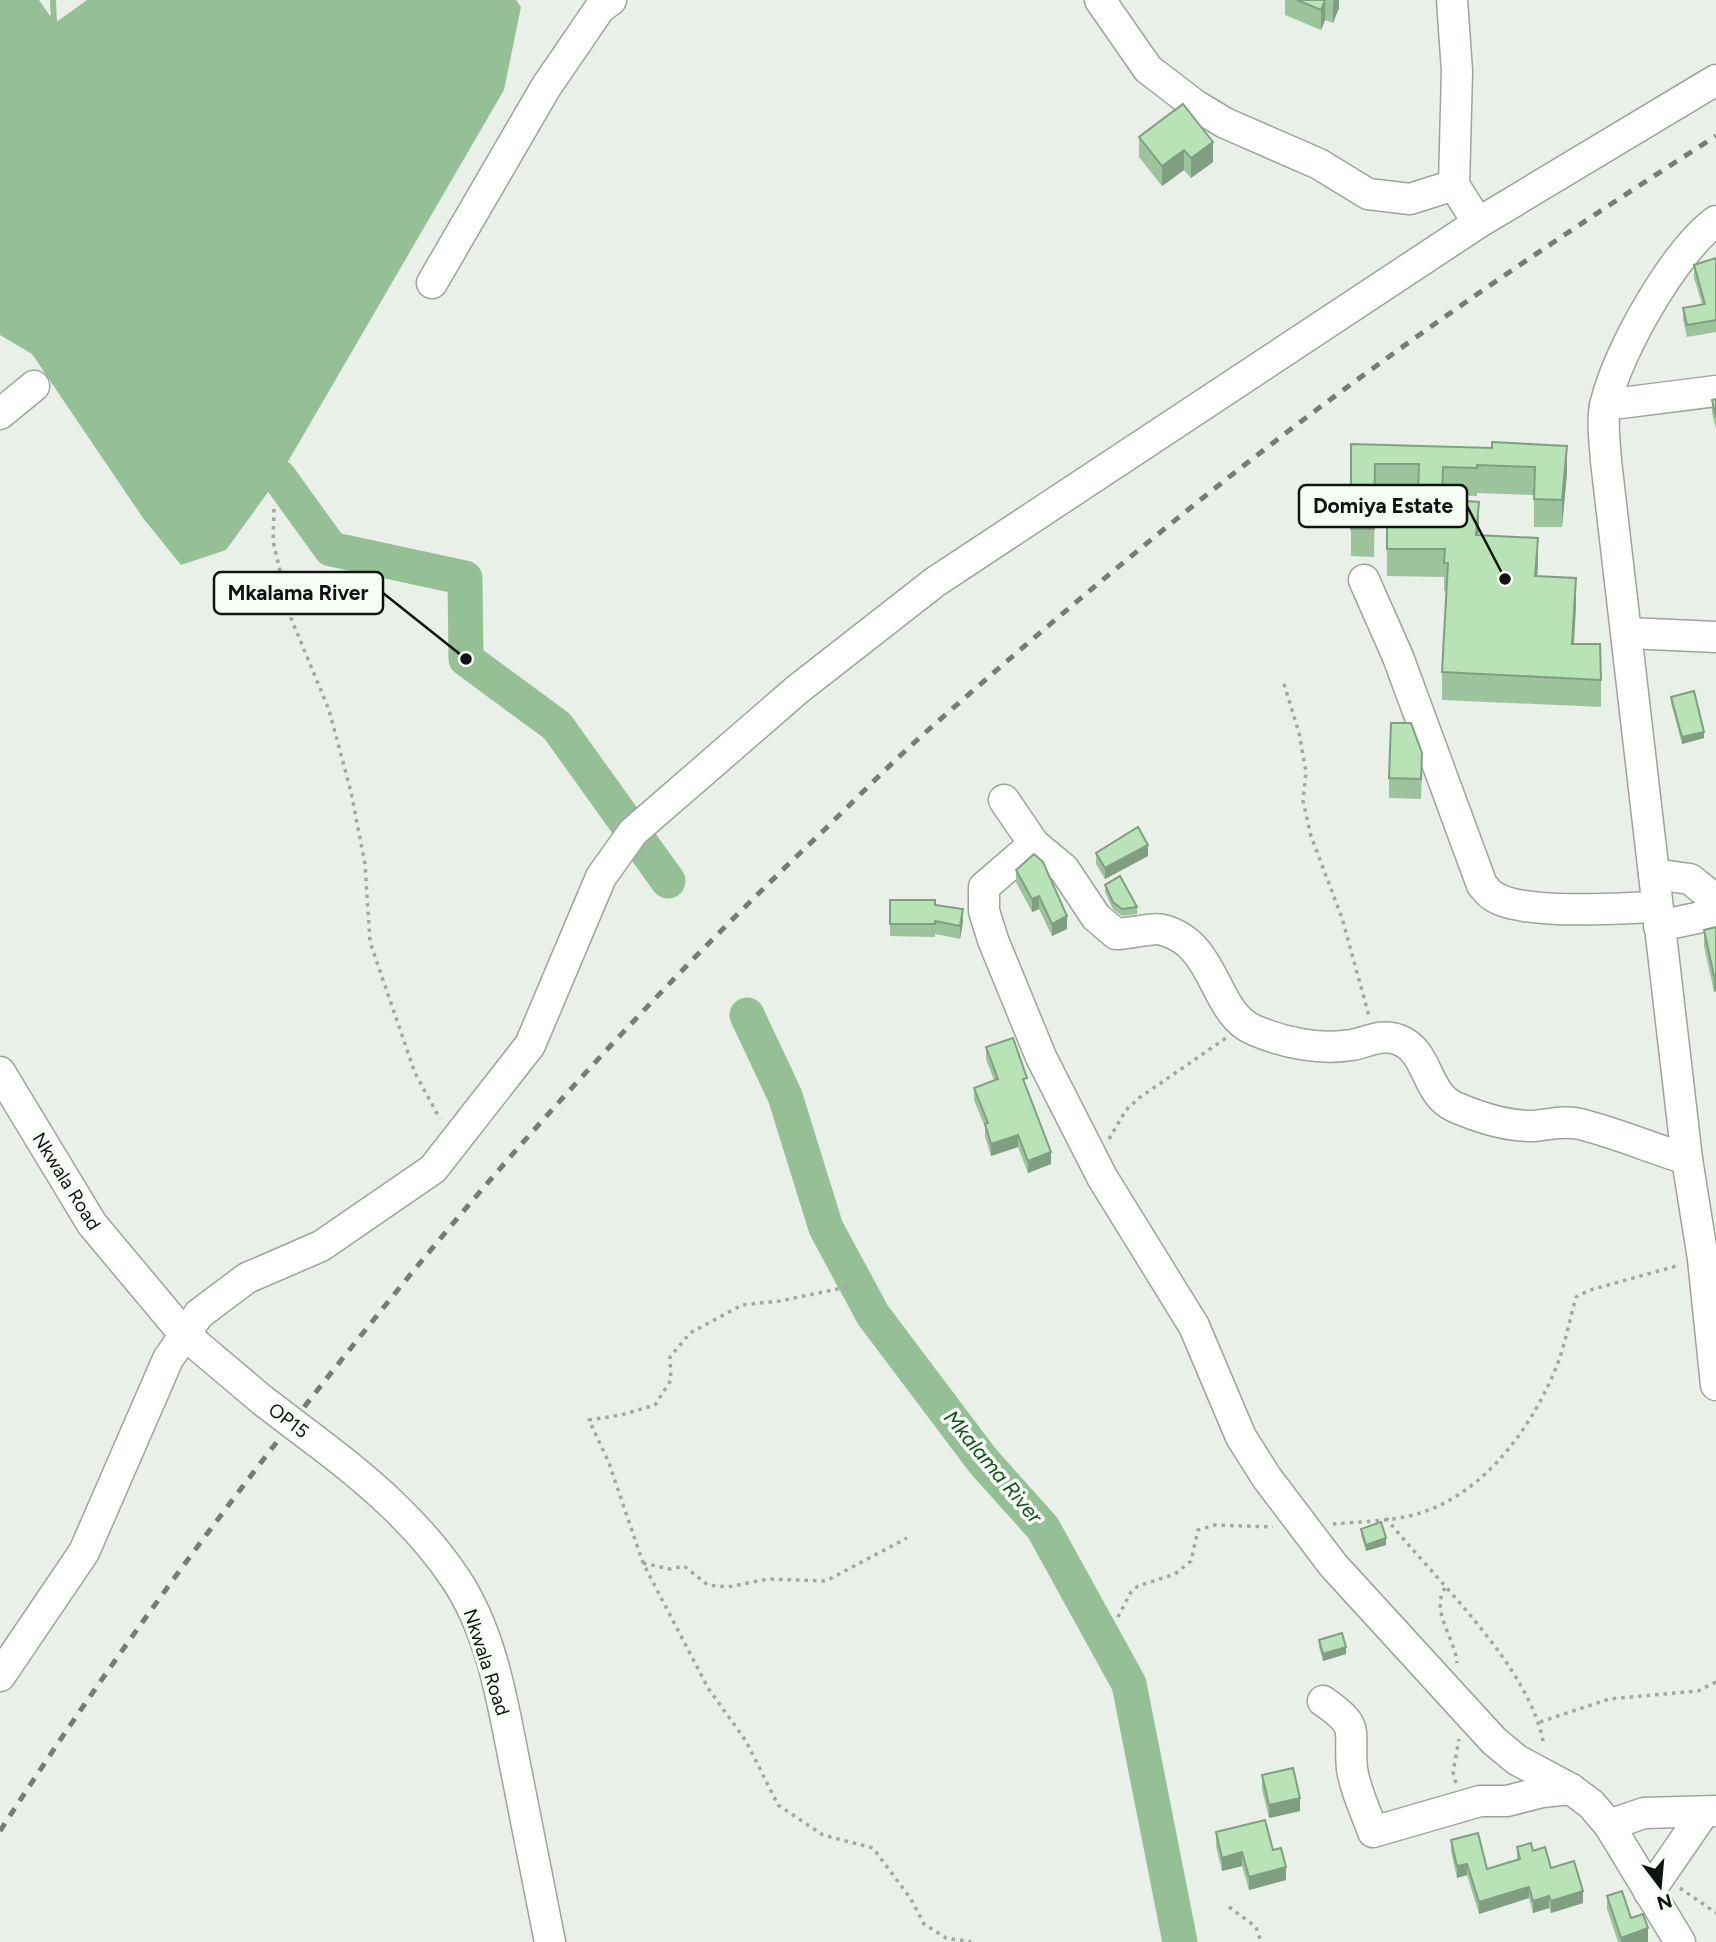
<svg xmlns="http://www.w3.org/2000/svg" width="1716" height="1942" font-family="Figtree,sans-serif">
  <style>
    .water { fill: #95c095 }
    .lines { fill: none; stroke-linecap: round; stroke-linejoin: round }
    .stream { stroke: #95c095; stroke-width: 6 }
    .river { stroke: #95c095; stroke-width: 35 }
    .minor-casing { stroke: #9ca49c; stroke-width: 33 }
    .path { stroke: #a1a7a1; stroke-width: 3.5; stroke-dasharray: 3.5 5; stroke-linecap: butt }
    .minor { stroke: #fff; stroke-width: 30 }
    .rail { stroke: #767b76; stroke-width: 5; stroke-dasharray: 9 9; stroke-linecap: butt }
    .minor-bridge-casing { stroke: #9ca49c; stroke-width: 33; stroke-linecap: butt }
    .minor-bridge { stroke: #fff; stroke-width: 30 }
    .wall { fill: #9dc39d }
    .shaded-wall { fill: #809f80 }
    .building { fill: #b7e3b7; stroke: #809f80; stroke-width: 2 }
    .labels { text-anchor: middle; stroke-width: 7; stroke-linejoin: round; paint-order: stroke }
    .street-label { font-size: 19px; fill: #101310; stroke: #f6fef6 }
    .water-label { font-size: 21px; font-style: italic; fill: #13511b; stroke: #f6fef6 }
    .leader { fill: none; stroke: #101310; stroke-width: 2.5 }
    .callout-dot { fill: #101310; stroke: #f6fef6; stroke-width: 2.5 }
    .callout { fill: #f6fef6; stroke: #101310; stroke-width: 2.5 }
    .callout-label { font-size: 21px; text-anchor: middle; font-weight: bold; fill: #101310 }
  </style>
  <rect width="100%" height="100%" fill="#e8f0e8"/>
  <polygon class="water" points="0,0 39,0 55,23 87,0 516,0 521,7 504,90 279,477 226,550 181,565 143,518 32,354 0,335"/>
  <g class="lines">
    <polyline class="stream" points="53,0 54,23"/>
    <g class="river">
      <polyline points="279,477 331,549 465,578 466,659 557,726 668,881"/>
      <polyline points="747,1015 785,1096 826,1228 873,1315 983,1461 1043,1528 1129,1684 1180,1942"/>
    </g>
    <defs>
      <g id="minor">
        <polyline points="1100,0 1148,69 1195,105 1225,123 1319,164 1368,194 1410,199 1454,185"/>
        <polyline points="1452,0 1457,71 1454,185 1478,223"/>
        <path d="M1716,221C1674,252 1618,351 1606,402C1601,420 1605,443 1606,461L1687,1159L1703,1259L1716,1385"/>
        <polyline points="432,283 546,87 600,8 611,0"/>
        <polyline points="1605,405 1716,391"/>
        <polyline points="0,414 34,386"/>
        <path d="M1364,580L1398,657L1482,885C1485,888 1489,894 1493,896C1523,916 1620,908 1657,907"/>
        <polyline points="1628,633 1716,637"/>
        <path d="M1004,800L1034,844L1064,869L1096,917L1116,934C1127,934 1155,927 1163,930C1217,944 1213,1013 1254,1030C1284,1043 1320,1050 1352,1045C1368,1042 1382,1033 1399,1040C1429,1051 1425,1094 1455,1107C1478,1117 1507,1126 1532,1126C1549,1125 1563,1120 1580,1124C1616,1133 1651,1148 1687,1159"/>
        <polyline points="1034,844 984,887 984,911 993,940 1041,1057 1102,1177 1194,1326 1241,1437 1267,1478 1333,1565 1494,1741 1517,1760 1571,1789 1591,1804 1609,1825 1680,1942"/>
        <polyline points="1654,874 1690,879 1716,900"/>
        <polyline points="1659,926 1716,914"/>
        <polyline points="0,1072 92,1224 184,1334 262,1400"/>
        <path d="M316,1441C368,1480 419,1524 455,1578C493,1634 503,1706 516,1770C527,1827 539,1885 550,1942"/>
        <polyline points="0,1676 84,1552 168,1359 199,1314 247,1278 321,1246 433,1169 530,1045 601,877 633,832 798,689 935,582 1478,223 1716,80"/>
        <path d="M1323,1701C1362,1728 1348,1729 1352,1769C1355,1790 1366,1812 1373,1832L1480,1801H1507L1542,1792L1571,1789"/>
        <polyline points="1609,1825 1644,1813 1716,1811"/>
        <polyline points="1649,1892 1704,1812"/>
      </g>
    </defs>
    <use href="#minor" class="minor-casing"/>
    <g class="path">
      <polyline points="274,509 273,541 291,618 329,710 351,792 365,864 370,942 415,1073 440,1119"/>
      <polyline points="1284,684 1299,733 1306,772 1303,801 1311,836 1342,918 1369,1016"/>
      <polyline points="1109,1139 1126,1110 1139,1098 1226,1038"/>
      <polyline points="847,1287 780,1301 742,1305 690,1333 670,1357 671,1380 655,1405 621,1415 589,1420 609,1463 643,1563 708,1688 746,1741 778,1805 823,1835 873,1848 911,1899 924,1924 946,1938 971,1942"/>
      <path d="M1386,1518C1435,1580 1531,1666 1544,1746"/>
      <path d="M1333,1524C1357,1522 1390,1521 1413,1515C1484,1497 1535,1424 1559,1360C1566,1340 1570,1318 1576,1297L1590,1290L1680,1265"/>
      <polyline points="643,1563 670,1569 684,1566 708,1585 728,1587 768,1579 826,1581 907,1538"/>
      <path d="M1445,1588C1430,1611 1455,1638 1457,1663"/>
      <polyline points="1118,1617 1131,1592 1138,1586 1175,1574 1191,1561 1198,1530 1215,1525 1273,1527"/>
      <polyline points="1540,1722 1609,1699 1698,1691 1716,1682"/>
      <polyline points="1456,1783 1453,1772 1459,1739"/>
      <polyline points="1680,1888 1716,1913"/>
      <polyline points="1229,1907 1256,1927 1261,1942"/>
    </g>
    <use href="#minor" class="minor"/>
    <path class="rail" d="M0,1831C113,1656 237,1489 367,1328C508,1152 658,988 821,833C856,799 890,764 927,731C1070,605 1217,481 1372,369C1484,287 1599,211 1716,136"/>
    <defs>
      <polyline id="minor-bridge" points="262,1400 316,1441"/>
    </defs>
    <use href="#minor-bridge" class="minor-bridge-casing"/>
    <use href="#minor-bridge" class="minor-bridge"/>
  </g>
  <g class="wall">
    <polygon points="1285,0 1339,0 1339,8 1333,23 1325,20 1321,30 1285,15"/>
    <polygon points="1139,137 1213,142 1213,162 1191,178 1184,170 1162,186 1139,157"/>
    <polygon points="1716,258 1716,332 1687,337 1683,320 1683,308 1702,304 1694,278 1694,265"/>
    <polygon points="1716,399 1716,429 1712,413 1712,400"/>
    <polygon points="1351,444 1492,448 1567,473 1562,527 1534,527 1534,495 1477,493 1477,496 1443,495 1443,499 1478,535 1538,566 1537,576 1576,606 1574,644 1601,680 1601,707 1442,700 1442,672 1447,591 1444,591 1444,577 1387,576 1387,525 1417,525 1418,492 1375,492 1374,557 1351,556"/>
    <polygon points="1671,697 1704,738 1682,744 1671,703"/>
    <polygon points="1422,773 1421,799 1389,798 1389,778"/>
    <polygon points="1096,853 1148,856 1105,879 1096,864"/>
    <polygon points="1016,870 1067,929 1052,936 1039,909 1032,912 1016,882"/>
    <polygon points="1105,885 1137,907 1137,914 1122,916 1113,909 1105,892"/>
    <polygon points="890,900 935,905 963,922 960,939 935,934 935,937 890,936"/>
    <polygon points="1716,927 1716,991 1714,992 1704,946 1704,930"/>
    <polygon points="986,1047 1027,1088 1051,1164 1028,1173 1018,1147 991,1156 985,1136 985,1127 974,1100 974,1088 994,1080 986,1059"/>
    <polygon points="1361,1529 1386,1545 1366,1551 1361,1535"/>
    <polygon points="1319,1640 1346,1654 1323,1661 1319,1647"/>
    <polygon points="1262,1775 1300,1811 1269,1818 1262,1789"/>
    <polygon points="1216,1832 1273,1850 1286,1880 1249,1890 1242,1866 1222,1871 1216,1846"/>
    <polygon points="1451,1840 1487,1869 1517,1860 1517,1847 1533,1851 1551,1868 1583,1903 1551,1913 1549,1908 1533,1913 1529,1898 1479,1914 1467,1875 1457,1878 1451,1851"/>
    <polygon points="1607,1896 1631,1918 1648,1942 1618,1942 1607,1909"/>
  </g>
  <g class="shaded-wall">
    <polygon points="1325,0 1325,20 1321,30 1321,10"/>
    <polygon points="1334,0 1339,0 1339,8 1333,23 1333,3"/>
    <polygon points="1213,142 1213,162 1191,178 1191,158"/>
    <polygon points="1184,150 1184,170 1162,186 1162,166"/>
    <polygon points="1567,446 1567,473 1562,527 1562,500"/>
    <polygon points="1479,502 1479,529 1476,562 1476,535"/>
    <polygon points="1538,538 1538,566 1535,604 1535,576"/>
    <polygon points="1576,578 1576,606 1572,672 1572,644"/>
    <polygon points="1704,732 1704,738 1682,744 1682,737"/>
    <polygon points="1148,845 1148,856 1105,879 1105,868"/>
    <polygon points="1039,896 1039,909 1032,912 1032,899"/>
    <polygon points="963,909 963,922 960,939 960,926"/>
    <polygon points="1067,916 1067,929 1052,936 1052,924"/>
    <polygon points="1716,975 1716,991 1714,992 1714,976"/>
    <polygon points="1018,1135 1018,1147 991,1156 991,1144"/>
    <polygon points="1051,1152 1051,1164 1028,1173 1028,1161"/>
    <polygon points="1386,1538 1386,1545 1366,1551 1366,1545"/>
    <polygon points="1346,1647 1346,1654 1323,1661 1323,1654"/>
    <polygon points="1300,1798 1300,1811 1269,1818 1269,1805"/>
    <polygon points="1242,1852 1242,1866 1222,1871 1222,1858"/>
    <polygon points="1467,1864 1467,1875 1457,1878 1457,1866"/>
    <polygon points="1286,1867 1286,1880 1249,1890 1249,1877"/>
    <polygon points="1529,1887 1529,1898 1479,1914 1479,1902"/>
    <polygon points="1583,1891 1583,1903 1551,1913 1551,1901"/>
    <polygon points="1549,1896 1549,1908 1533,1913 1533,1901"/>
    <polygon points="1648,1928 1648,1942 1621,1942 1621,1938"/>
  </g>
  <g class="building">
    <polygon points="1297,0 1325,0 1321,10"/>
    <polygon points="1183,104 1213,142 1191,158 1184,150 1162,166 1139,137"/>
    <polygon points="1716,258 1716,320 1687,325 1683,308 1705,304 1694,265"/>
    <polygon points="1716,399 1716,417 1712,400"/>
    <polygon points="1492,442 1567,446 1562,500 1534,499 1535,467 1477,465 1477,468 1443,467 1442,499 1479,502 1476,535 1538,538 1535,576 1576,578 1572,644 1600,644 1601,680 1442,672 1448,563 1444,563 1445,549 1387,549 1387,525 1417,525 1419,464 1375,464 1374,529 1351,529 1351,444 1492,448"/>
    <polygon points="1694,691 1704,732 1682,737 1671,697"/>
    <polygon points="1391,723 1411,723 1422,753 1421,779 1389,778"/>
    <polygon points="1138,827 1148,845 1105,868 1096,853"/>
    <polygon points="1034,854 1043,862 1067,916 1052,924 1039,896 1032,899 1016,870"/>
    <polygon points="1120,876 1137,907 1122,909 1113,902 1105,885"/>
    <polygon points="890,900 935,900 935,905 963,909 960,926 935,921 935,924 890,924"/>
    <polygon points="1716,927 1716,975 1714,976 1704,930"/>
    <polygon points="1013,1038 1027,1078 1023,1079 1051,1152 1028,1161 1018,1135 991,1144 985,1124 988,1123 974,1088 998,1079 986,1047"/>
    <polygon points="1381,1522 1386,1538 1366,1545 1361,1529"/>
    <polygon points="1342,1633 1346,1647 1323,1654 1319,1640"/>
    <polygon points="1293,1768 1300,1798 1269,1805 1262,1775"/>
    <polygon points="1265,1820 1273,1850 1281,1848 1286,1867 1249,1877 1242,1852 1222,1858 1216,1832"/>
    <polygon points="1478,1833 1487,1869 1520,1859 1517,1847 1531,1843 1533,1851 1545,1847 1551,1868 1574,1861 1583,1891 1551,1901 1549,1896 1533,1901 1529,1887 1479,1902 1467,1864 1457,1866 1451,1840"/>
    <polygon points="1622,1891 1631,1918 1643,1914 1648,1928 1621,1938 1607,1896"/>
  </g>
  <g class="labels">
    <g class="street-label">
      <text transform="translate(67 1181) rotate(58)" y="7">Nkwala Road</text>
      <text transform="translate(289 1420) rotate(37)" y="7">OP15</text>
      <text transform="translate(487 1662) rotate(72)" y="7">Nkwala Road</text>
    </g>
    <g class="water-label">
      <text transform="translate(993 1467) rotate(50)" y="7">Mkalama River</text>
    </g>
  </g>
  <path class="leader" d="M1505 579L1467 506M466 659L383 593"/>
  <g class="callout-dot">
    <circle cx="1505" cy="579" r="7"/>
    <circle cx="466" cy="659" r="7"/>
  </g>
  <g class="callout">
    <rect x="1299" y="485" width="168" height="42" rx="7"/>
    <rect x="214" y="572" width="169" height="42" rx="7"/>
  </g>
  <g class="callout-label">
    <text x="1383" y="513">Domiya Estate</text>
    <text x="298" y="600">Mkalama River</text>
  </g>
  <g transform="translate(1660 1886) rotate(164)" stroke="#f6fef6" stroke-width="5" paint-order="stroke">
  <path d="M0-5L12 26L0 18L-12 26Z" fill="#101310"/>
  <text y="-10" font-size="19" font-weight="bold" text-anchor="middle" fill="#101310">N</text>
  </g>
</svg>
